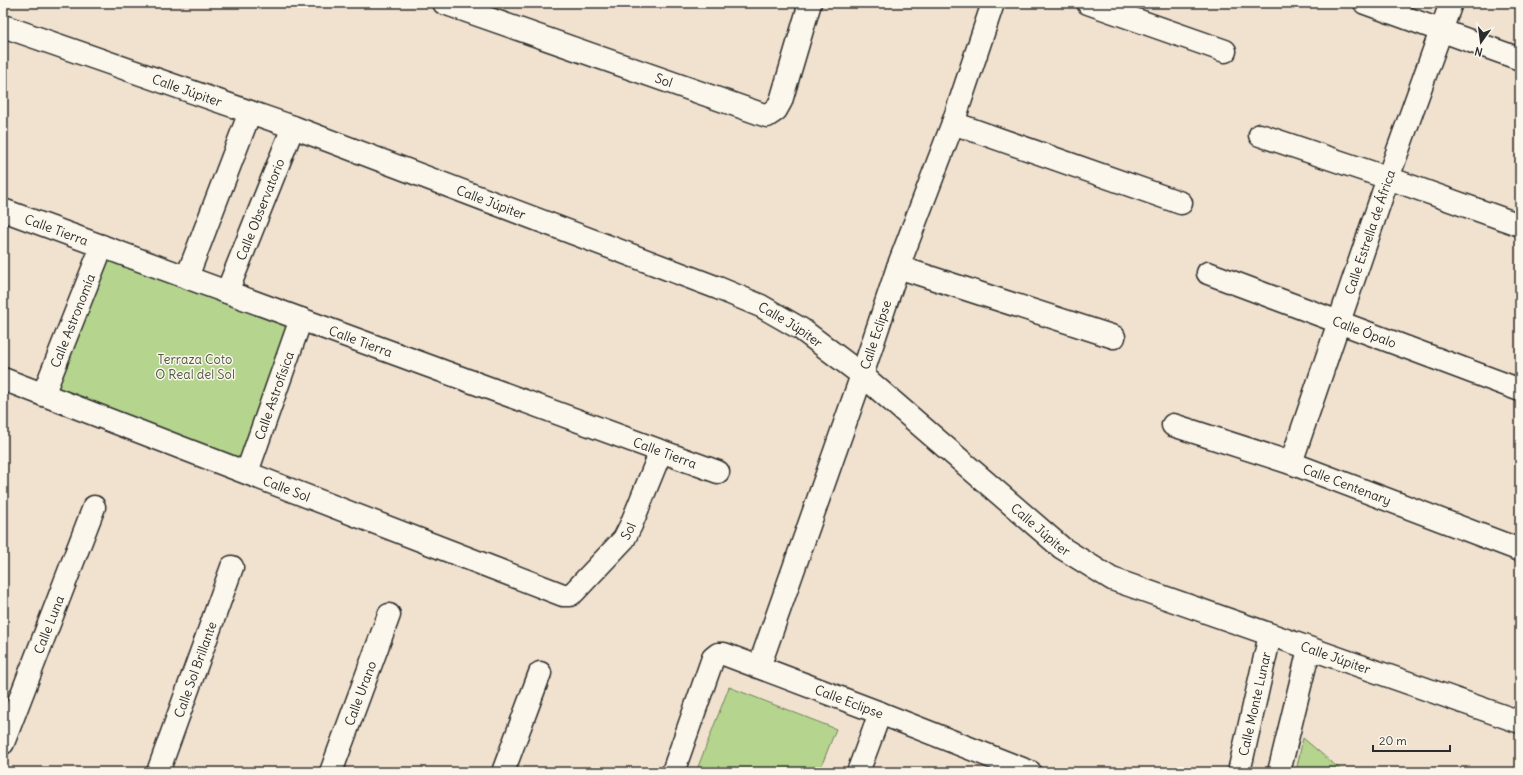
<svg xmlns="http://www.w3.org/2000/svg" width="1523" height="775" font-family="Delius,sans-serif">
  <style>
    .green { fill: #b5d58e; stroke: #70805c }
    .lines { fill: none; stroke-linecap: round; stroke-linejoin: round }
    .minor-casing { stroke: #2b2b2b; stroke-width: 25 }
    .tertiary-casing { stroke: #2b2b2b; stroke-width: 25 }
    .minor { stroke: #fbf7ec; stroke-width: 22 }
    .tertiary { stroke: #fbf7ec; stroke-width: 22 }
    .labels { text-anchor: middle; stroke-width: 3; stroke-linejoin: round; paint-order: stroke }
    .street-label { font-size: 13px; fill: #2b2b2b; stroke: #fbf7ec }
    .park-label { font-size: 13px; fill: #4e5644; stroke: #fbf7ec }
  </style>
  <rect width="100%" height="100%" fill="#f1e2cf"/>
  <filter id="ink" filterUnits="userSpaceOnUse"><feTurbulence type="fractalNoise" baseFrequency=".025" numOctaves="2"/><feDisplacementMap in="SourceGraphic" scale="8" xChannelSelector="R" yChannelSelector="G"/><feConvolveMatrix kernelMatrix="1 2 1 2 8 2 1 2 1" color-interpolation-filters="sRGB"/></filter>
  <g filter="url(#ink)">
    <g class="green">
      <polygon points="102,246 301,319 247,472 43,395"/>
      <polygon points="729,687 836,729 819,772 696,772"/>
      <polygon points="1303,738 1343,772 1296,772"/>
    </g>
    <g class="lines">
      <defs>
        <g id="minor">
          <path id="s1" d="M444,3L767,116L776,110L781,101L810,3"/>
          <polyline points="1088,3 1225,51"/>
          <polyline points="1365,3 1520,59"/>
          <polyline points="953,123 1181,203"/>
          <polyline points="1260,135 1388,178 1520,225"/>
          <path id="s2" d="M3,210L718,472"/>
          <polyline points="898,267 1114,337"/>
          <path id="s3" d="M1208,273L1520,390"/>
          <polyline points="187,277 250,112"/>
          <path id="s4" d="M227,292L293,127"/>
          <path id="s5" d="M3,379L563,595H570L574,592L624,539L631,525L661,451"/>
          <path id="s6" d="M43,395L102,246"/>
          <path id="s7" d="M1173,425L1291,463L1520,550"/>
          <path id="s8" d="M1291,463L1388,178L1451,3"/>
          <path id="s9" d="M247,472L301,319"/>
          <path id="s10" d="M759,667L862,375L898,267L953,123L993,3"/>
          <path id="s11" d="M3,743L94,507"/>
          <path id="s12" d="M158,772L232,567"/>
          <path id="s13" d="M331,772L389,615"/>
          <polyline points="503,772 540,673"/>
          <path id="s14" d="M673,772L713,658L718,654H724L880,713L1030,772"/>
          <polyline points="858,772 880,713"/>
        </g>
        <g id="tertiary">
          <path id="s15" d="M3,26L293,127L718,288L761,306L801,329L862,375L1062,548L1112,579L1520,722"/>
          <path id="s16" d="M1239,772L1270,635"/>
          <polyline points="1279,772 1309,649"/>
        </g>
      </defs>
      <use href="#minor" class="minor-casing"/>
      <use href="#tertiary" class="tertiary-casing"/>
      <use href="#minor" class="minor"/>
      <use href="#tertiary" class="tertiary"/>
    </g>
  </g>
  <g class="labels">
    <g class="street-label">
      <text dy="5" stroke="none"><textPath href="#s1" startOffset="233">Sol</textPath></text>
      <text dy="5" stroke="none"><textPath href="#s15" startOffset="195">Calle Júpiter</textPath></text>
      <text dy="5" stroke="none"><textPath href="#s15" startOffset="519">Calle Júpiter</textPath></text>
      <text dy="5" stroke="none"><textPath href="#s4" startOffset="89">Calle Observatorio</textPath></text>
      <text dy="5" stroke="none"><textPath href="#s2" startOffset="57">Calle Tierra</textPath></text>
      <text dy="5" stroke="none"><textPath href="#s8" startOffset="244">Calle Estrella de África</textPath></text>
      <text dy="5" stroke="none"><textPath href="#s6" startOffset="80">Calle Astronomía</textPath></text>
      <text dy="5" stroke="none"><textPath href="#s15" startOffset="843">Calle Júpiter</textPath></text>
      <text dy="5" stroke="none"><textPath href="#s3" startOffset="167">Calle Ópalo</textPath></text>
      <text dy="5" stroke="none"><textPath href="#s10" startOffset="352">Calle Eclipse</textPath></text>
      <text dy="5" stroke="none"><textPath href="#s2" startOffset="381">Calle Tierra</textPath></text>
      <text dy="5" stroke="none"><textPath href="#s9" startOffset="81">Calle Astrofísica</textPath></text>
      <text dy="5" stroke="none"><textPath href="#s2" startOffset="705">Calle Tierra</textPath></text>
      <text dy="5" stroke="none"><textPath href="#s7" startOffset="184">Calle Centenary</textPath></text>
      <text dy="5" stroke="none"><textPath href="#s5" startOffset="304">Calle Sol</textPath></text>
      <text dy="5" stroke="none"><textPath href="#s15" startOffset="1167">Calle Júpiter</textPath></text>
      <text dy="5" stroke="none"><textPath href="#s5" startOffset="694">Sol</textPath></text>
      <text dy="5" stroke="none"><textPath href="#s11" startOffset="127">Calle Luna</textPath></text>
      <text dy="5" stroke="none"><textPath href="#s15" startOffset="1491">Calle Júpiter</textPath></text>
      <text dy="5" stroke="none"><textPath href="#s12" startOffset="109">Calle Sol Brillante</textPath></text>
      <text dy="5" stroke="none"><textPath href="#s13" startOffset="84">Calle Urano</textPath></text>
      <text dy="5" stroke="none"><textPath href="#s16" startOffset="70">Calle Monte Lunar</textPath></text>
      <text dy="5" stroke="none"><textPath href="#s14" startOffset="267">Calle Eclipse</textPath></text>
    </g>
    <g class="park-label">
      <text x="195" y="364">Terraza Coto<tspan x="195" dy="15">O Real del Sol</tspan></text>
    </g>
  </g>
  <rect width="1523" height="775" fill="none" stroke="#fbf7ec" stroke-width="16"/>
  <rect x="8" y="8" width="1507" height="759" fill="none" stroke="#2b2b2b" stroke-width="1.5" filter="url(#ink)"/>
  <g transform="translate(1481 42) rotate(194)" stroke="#fbf7ec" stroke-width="3" paint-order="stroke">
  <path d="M0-3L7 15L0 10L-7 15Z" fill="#2b2b2b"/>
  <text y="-6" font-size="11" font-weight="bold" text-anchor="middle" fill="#2b2b2b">N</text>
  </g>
  <path d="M1373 745v6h77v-6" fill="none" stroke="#2b2b2b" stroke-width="2"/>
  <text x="1379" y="745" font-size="12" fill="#2b2b2b" stroke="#fbf7ec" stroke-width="3" paint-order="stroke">20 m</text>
</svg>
